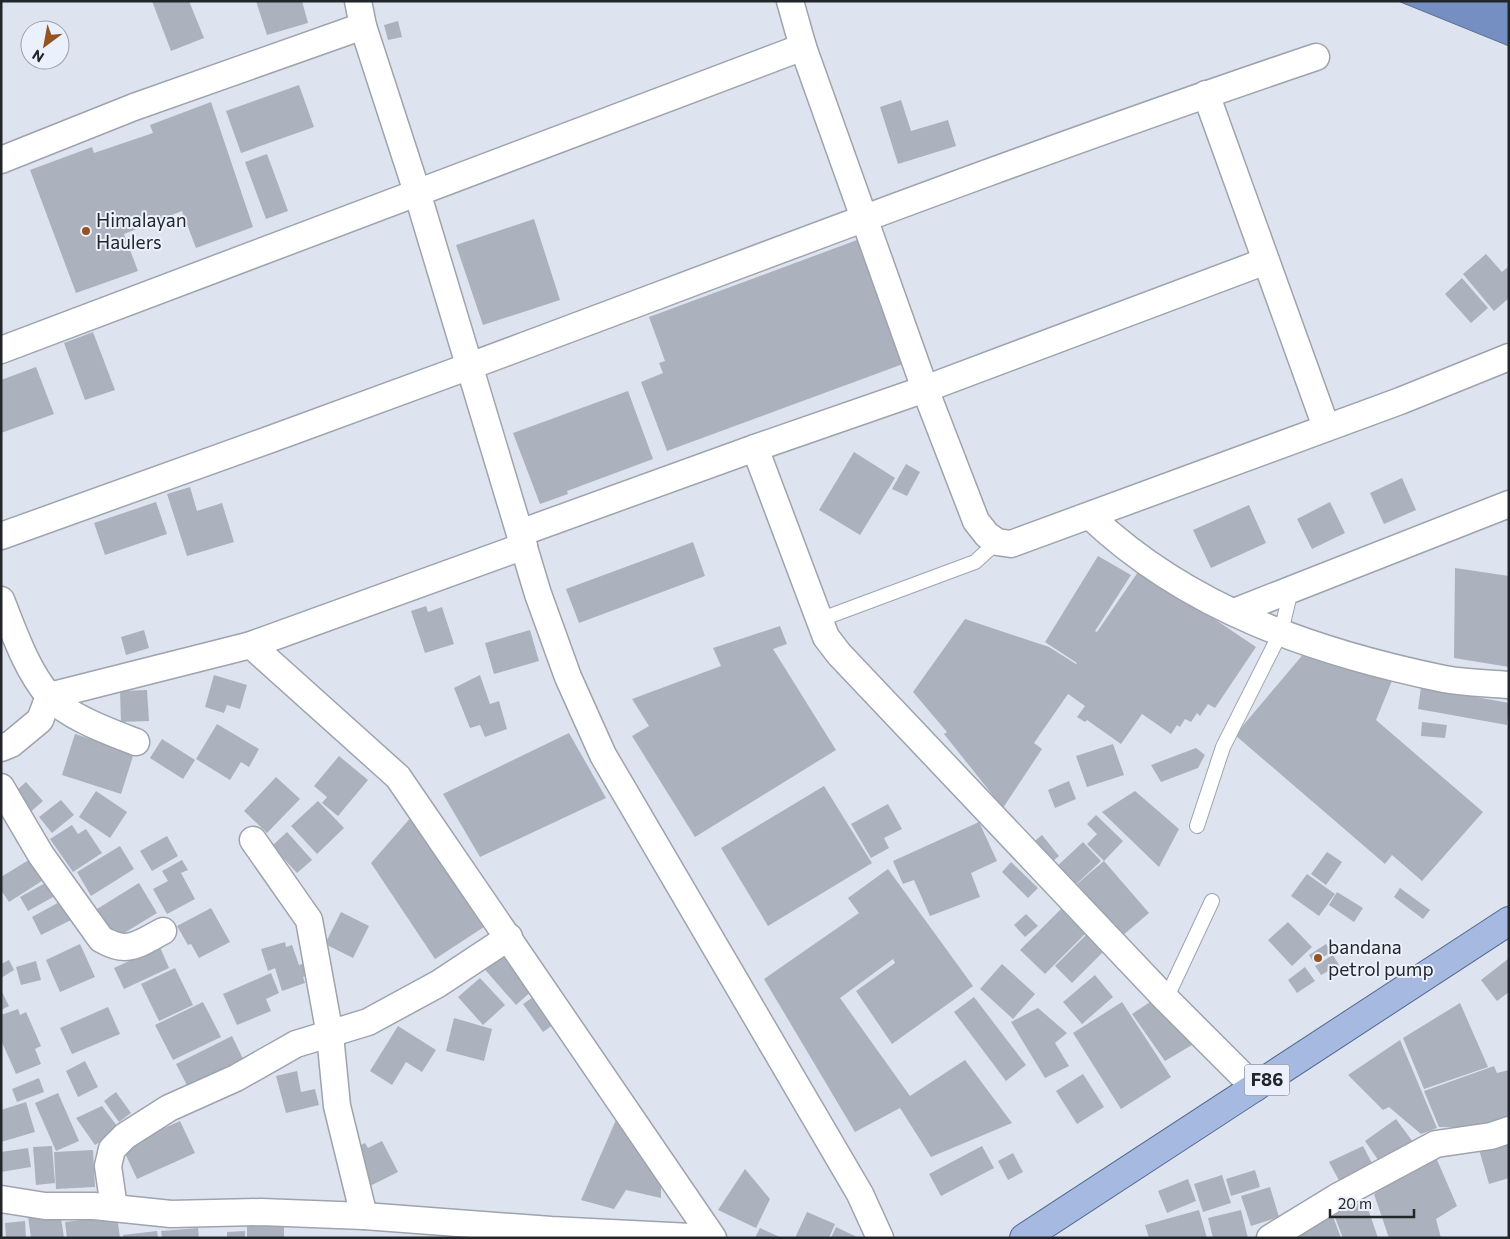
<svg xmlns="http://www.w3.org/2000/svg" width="1510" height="1239" font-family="Commissioner,sans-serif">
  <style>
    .water { fill: #758fc2; stroke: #5c6f94 }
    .building { fill: #acb2bd }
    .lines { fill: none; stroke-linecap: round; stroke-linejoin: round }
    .lane-casing { stroke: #9ea3ae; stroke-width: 16 }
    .street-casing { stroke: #9ea3ae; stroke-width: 29 }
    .primary-casing { stroke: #516792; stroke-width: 30 }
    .lane { stroke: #fff; stroke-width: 14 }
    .street { stroke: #fff; stroke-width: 26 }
    .primary { stroke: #a6b9e0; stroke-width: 28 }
    .poi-dot { fill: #965322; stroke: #ebf1fc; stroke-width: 2 }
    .labels { text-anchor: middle; stroke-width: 4; stroke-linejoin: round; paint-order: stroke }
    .shield { fill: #ebf1fc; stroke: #5e6268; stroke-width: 1 }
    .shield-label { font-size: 18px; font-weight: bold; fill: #222529 }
    .poi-label { font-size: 19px; fill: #222529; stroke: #ebf1fc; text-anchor: start }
  </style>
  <rect width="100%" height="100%" fill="#dee4ef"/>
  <polygon class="water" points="1398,1 1509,1 1509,46"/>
  <g class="building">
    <polygon points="152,1 189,1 204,38 171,51"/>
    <polygon points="256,1 302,1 308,23 267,35"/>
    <polygon points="398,21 402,37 388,40 384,25"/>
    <polygon points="299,85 314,127 241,153 226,111"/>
    <polygon points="901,100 911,131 948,120 956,146 898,164 880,107"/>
    <polygon points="211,102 253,227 196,248 182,211 124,234 138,271 76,293 30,170 92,147 94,153 153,133 150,125"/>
    <polygon points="267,154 288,211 266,219 245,162"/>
    <polygon points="534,219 560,300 483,325 456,245"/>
    <polygon points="857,240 903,364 667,451 641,382 663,373 659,363 665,361 649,317"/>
    <polygon points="1486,254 1502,272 1509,266 1509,298 1494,311 1463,274"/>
    <polygon points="1462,278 1488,308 1471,323 1445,294"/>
    <polygon points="93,332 115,390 85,400 64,343"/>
    <polygon points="36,367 54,414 1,433 1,380"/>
    <polygon points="628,391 653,459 567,491 568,494 540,504 513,433"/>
    <polygon points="854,452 895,478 860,535 819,510"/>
    <polygon points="906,464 920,472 907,496 892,489"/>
    <polygon points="1402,478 1416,510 1384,524 1370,493"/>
    <polygon points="190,487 197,511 222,503 234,542 187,556 167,494"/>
    <polygon points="156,502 167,534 105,555 94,523"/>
    <polygon points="1330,502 1345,533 1312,549 1297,519"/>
    <polygon points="1249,505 1266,543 1211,568 1193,530"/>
    <polygon points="693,542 705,576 579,623 566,589"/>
    <polygon points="1098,556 1131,575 1095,631 1097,632 1140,569 1256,647 1215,708 1208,704 1200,716 1197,713 1191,722 1185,719 1180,727 1177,725 1171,734 1142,714 1121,744 1087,720 1085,722 1077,717 1085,706 1068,694 1034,743 1042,749 1003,808 944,734 947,732 913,692 965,619 1049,647 1076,664 1077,663 1045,642"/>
    <polygon points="1455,568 1509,576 1509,667 1454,658"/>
    <polygon points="426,606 428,612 442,607 454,644 425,653 411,611"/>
    <polygon points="780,626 787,644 773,649 836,750 695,837 632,736 649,726 632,699 721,666 713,648"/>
    <polygon points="144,630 149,648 126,655 121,637"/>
    <polygon points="530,630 539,661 494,674 485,643"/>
    <polygon points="1306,651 1394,676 1376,720 1483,812 1422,881 1392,855 1385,864 1235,735"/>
    <polygon points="214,675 247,685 240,709 227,705 224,713 205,707"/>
    <polygon points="480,675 490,704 499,701 507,729 485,737 480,725 470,728 454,688"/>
    <polygon points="1421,687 1509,703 1507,725 1418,709"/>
    <polygon points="147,690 149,721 121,722 120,691"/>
    <polygon points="1422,722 1447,725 1445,738 1421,736"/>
    <polygon points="217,724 259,749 249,767 241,762 230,780 196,759"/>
    <polygon points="569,733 606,798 480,857 443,794"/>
    <polygon points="75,734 134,753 121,794 62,775"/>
    <polygon points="162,739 195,760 183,779 150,758"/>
    <polygon points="1113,744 1124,775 1087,787 1076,756"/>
    <polygon points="1196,748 1205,755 1198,768 1161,782 1151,765"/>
    <polygon points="339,756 368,780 338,816 322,803 327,797 314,786"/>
    <polygon points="276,777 300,799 267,833 244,811"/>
    <polygon points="1069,781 1076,799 1055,808 1048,790"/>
    <polygon points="26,782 43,801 26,816 9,797"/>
    <polygon points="824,786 872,863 768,926 721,848"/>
    <polygon points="96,791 127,812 110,838 79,817"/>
    <polygon points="1135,791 1179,829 1159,867 1102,812"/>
    <polygon points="61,800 74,815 52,833 39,817"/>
    <polygon points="318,801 344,828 317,854 291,826"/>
    <polygon points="888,804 902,829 884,838 889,848 871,858 851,824"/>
    <polygon points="413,815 487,925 435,959 371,863"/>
    <polygon points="1096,815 1123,841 1104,861 1087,844 1097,834 1087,824"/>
    <polygon points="979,822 997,861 971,873 980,897 930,916 914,880 903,884 893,861"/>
    <polygon points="72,825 78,834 86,829 102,853 73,872 50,839"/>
    <polygon points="287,832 312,860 297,873 272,846"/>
    <polygon points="1042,835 1059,856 1048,865 1031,844"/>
    <polygon points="167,836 178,856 152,871 140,851"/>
    <polygon points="1083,842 1101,861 1071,889 1053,870"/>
    <polygon points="120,846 134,869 91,896 77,872"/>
    <polygon points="1327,852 1342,862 1326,885 1311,874"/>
    <polygon points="32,858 45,879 9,902 1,890 1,877"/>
    <polygon points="182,860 188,870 181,873 195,899 167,914 153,889 168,881 162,871"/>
    <polygon points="1104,861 1149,913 1122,936 1077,884"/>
    <polygon points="1011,862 1038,888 1028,898 1002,872"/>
    <polygon points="888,869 973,986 892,1044 856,991 895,963 893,959 840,998 910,1096 965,1060 1012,1123 931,1157 900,1108 855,1132 764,979 859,913 848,898"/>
    <polygon points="1307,874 1335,894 1319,916 1291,896"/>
    <polygon points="47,882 55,896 28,911 20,897"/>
    <polygon points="139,883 157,913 116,938 97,909"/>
    <polygon points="1400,888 1430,910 1423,919 1394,897"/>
    <polygon points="1337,892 1363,908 1354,922 1329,905"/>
    <polygon points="65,899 75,918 41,935 32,917"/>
    <polygon points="1064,906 1089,930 1045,974 1020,950"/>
    <polygon points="211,908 230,942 199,958 191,944 188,945 177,926"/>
    <polygon points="341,912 369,926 353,958 325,944"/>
    <polygon points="1026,914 1038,926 1025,937 1014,925"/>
    <polygon points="1288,922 1312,947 1292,966 1268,940"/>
    <polygon points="1091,930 1108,947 1072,983 1055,966"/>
    <polygon points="285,942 286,947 292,945 299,965 305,963 309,975 303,977 305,983 282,991 275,968 268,971 261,949"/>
    <polygon points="80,944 95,977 60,992 46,960"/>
    <polygon points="1326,944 1331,952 1314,963 1309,955"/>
    <polygon points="160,947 169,968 124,989 114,968"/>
    <polygon points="499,949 534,989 516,1005 481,965"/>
    <polygon points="1333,955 1339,965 1321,975 1315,966"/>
    <polygon points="1508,959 1509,992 1497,1001 1481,980"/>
    <polygon points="9,960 14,970 1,978 1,964"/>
    <polygon points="36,961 41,980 21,985 16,967"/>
    <polygon points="1002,964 1035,994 1013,1019 980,989"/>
    <polygon points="1305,967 1315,981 1297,993 1288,980"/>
    <polygon points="175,968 193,1005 159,1021 141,984"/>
    <polygon points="271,973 279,993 266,999 271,1011 237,1025 223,994"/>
    <polygon points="1095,975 1113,997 1082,1024 1063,1002"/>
    <polygon points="480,978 505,1005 483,1025 458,997"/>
    <polygon points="1,990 9,1006 1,1010"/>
    <polygon points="538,994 557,1022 543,1032 523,1004"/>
    <polygon points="974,997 1026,1065 1006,1081 954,1012"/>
    <polygon points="203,1002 221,1037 173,1060 155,1025"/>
    <polygon points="1122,1002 1171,1077 1121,1109 1073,1033"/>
    <polygon points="1150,1002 1197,1042 1165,1061 1132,1014"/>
    <polygon points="1460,1003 1488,1067 1424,1089 1403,1038"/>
    <polygon points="108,1007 120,1034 72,1054 60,1028"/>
    <polygon points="1038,1008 1067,1033 1055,1043 1069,1066 1045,1078 1011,1022"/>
    <polygon points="18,1009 20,1015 26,1012 41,1046 35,1049 41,1064 16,1074 1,1040 1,1015"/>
    <polygon points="454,1018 492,1029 484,1061 446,1051"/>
    <polygon points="398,1026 436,1050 422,1072 406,1062 392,1085 370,1071"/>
    <polygon points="232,1036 246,1065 191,1093 176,1064"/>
    <polygon points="1400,1040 1437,1128 1421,1134 1389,1107 1383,1110 1348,1075"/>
    <polygon points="85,1061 98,1087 78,1097 66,1071"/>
    <polygon points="1494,1066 1497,1073 1509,1070 1509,1121 1489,1128 1439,1127 1424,1091"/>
    <polygon points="297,1071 301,1092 315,1089 319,1105 286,1113 276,1076"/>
    <polygon points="1083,1074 1104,1107 1077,1124 1056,1091"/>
    <polygon points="39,1078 44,1092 17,1102 12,1089"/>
    <polygon points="116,1092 131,1113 119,1122 104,1101"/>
    <polygon points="58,1093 79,1141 56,1151 35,1103"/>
    <polygon points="26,1102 35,1132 1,1142 1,1110"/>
    <polygon points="102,1106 120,1130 95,1145 76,1118"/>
    <polygon points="1396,1119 1413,1142 1381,1164 1365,1141"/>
    <polygon points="616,1120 661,1178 661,1198 626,1190 614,1209 581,1200"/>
    <polygon points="180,1121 195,1153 137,1179 122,1147"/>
    <polygon points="1509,1137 1509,1178 1489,1184 1478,1146"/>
    <polygon points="382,1141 398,1172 370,1186 351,1150 365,1143 368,1148"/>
    <polygon points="52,1146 55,1183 36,1185 33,1147"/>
    <polygon points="982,1146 994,1168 941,1196 929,1174"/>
    <polygon points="1363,1146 1374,1167 1341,1184 1329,1162"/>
    <polygon points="28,1148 31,1167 1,1172 1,1152"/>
    <polygon points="93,1150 95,1187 56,1189 54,1152"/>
    <polygon points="1013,1153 1023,1172 1008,1180 998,1161"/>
    <polygon points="1434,1153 1457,1206 1436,1219 1441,1238 1389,1238 1374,1194"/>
    <polygon points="745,1169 770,1199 756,1228 718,1210"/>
    <polygon points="1255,1170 1260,1187 1231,1196 1226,1179"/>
    <polygon points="1222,1175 1231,1203 1203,1212 1194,1184"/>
    <polygon points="1188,1179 1196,1201 1167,1213 1158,1191"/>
    <polygon points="1270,1187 1279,1217 1251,1226 1241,1196"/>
    <polygon points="1365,1200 1378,1238 1343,1238 1334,1215"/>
    <polygon points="1199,1210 1207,1238 1149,1238 1145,1225"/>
    <polygon points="1241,1210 1248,1238 1213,1238 1208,1218"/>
    <polygon points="60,1211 64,1238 31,1238 28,1216"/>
    <polygon points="807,1212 835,1224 829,1238 795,1238"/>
    <polygon points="1332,1214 1341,1238 1288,1238"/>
    <polygon points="117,1216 120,1238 67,1238 65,1222"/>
    <polygon points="25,1221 26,1238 6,1238 5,1223"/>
    <polygon points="284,1225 284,1238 247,1238 247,1226"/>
    <polygon points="836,1227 859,1238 831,1238"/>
    <polygon points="198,1228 199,1238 162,1238 161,1231"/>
    <polygon points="760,1228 782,1238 755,1238"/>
    <polygon points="157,1231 158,1238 124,1238 123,1235"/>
    <polygon points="245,1231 245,1238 227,1238 227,1232"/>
  </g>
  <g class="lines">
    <defs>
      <g id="lane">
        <polyline points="819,620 975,562 997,542"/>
        <polyline points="1197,826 1223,747 1281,632 1291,590"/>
        <polyline points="1166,999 1212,901"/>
      </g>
      <g id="street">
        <polyline points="358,1 363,26 417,192 538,594 568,677 603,755 860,1194 880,1238"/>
        <polyline points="790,1 803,47 925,389 976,521 987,535 997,542 1011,544 1400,401 1509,357"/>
        <polyline points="1206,94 1326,427"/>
        <polyline points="1,160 134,107 363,26"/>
        <polyline points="1,350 803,47"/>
        <polyline points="755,448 826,637 839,654 1166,999 1255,1088"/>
        <path d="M1090,516C1188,609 1314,652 1444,679C1465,683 1488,683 1509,685"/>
        <polyline points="520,533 755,448 925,389 1266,261"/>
        <path d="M1,536C158,480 314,424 470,366C752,261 1031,153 1316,57"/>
        <path d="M1,600C14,632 26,669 49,696C68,717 110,732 136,742"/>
        <polyline points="1234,612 1509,504"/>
        <polyline points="251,645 398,777 713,1238"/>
        <polyline points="49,696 251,645 524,546"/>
        <polyline points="1,748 11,744 40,720 49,696"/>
        <path d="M1,787L41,855L101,939C128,955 138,944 163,931"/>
        <polyline points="253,840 309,920 330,1035 337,1106 364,1216"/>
        <polyline points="1,1199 45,1206 94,1206 171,1214 261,1212 364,1216 551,1230 711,1238"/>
        <polyline points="114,1208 108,1166 112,1149 125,1136 169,1108 236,1078 296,1044 368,1022 438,984 509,937"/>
        <polyline points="1270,1238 1337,1197 1436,1144 1491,1136 1509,1130"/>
      </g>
      <polyline id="primary" points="1024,1238 1509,921"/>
    </defs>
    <use href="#lane" class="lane-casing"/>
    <use href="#street" class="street-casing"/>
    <use href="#primary" class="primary-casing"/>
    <use href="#lane" class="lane"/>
    <use href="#street" class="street"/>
    <use href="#primary" class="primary"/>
  </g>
  <g class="poi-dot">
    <circle cx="86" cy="231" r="5"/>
    <circle cx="1318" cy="958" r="5"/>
  </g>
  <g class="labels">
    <rect class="shield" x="1244.5" y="1064.5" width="45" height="31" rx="4"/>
    <g class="shield-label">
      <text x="1267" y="1086">F86</text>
    </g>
    <g class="poi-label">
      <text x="96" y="227">Himalayan<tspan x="96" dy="22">Haulers</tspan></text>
      <text x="1328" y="954">bandana<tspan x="1328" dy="22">petrol pump</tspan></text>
    </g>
  </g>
  <rect width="1510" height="1239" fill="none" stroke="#222529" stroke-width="5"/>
  <g transform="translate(45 45) rotate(212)"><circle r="24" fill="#ebf1fc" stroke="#9b9fa8"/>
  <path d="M0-4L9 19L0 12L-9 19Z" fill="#965322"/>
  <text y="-8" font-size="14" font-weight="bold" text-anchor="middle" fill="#222529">N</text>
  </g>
  <path d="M1330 1209v8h84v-8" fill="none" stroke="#222529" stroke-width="2.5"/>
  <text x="1338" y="1209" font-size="15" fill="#222529" stroke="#ebf1fc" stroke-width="4" paint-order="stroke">20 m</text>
</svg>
